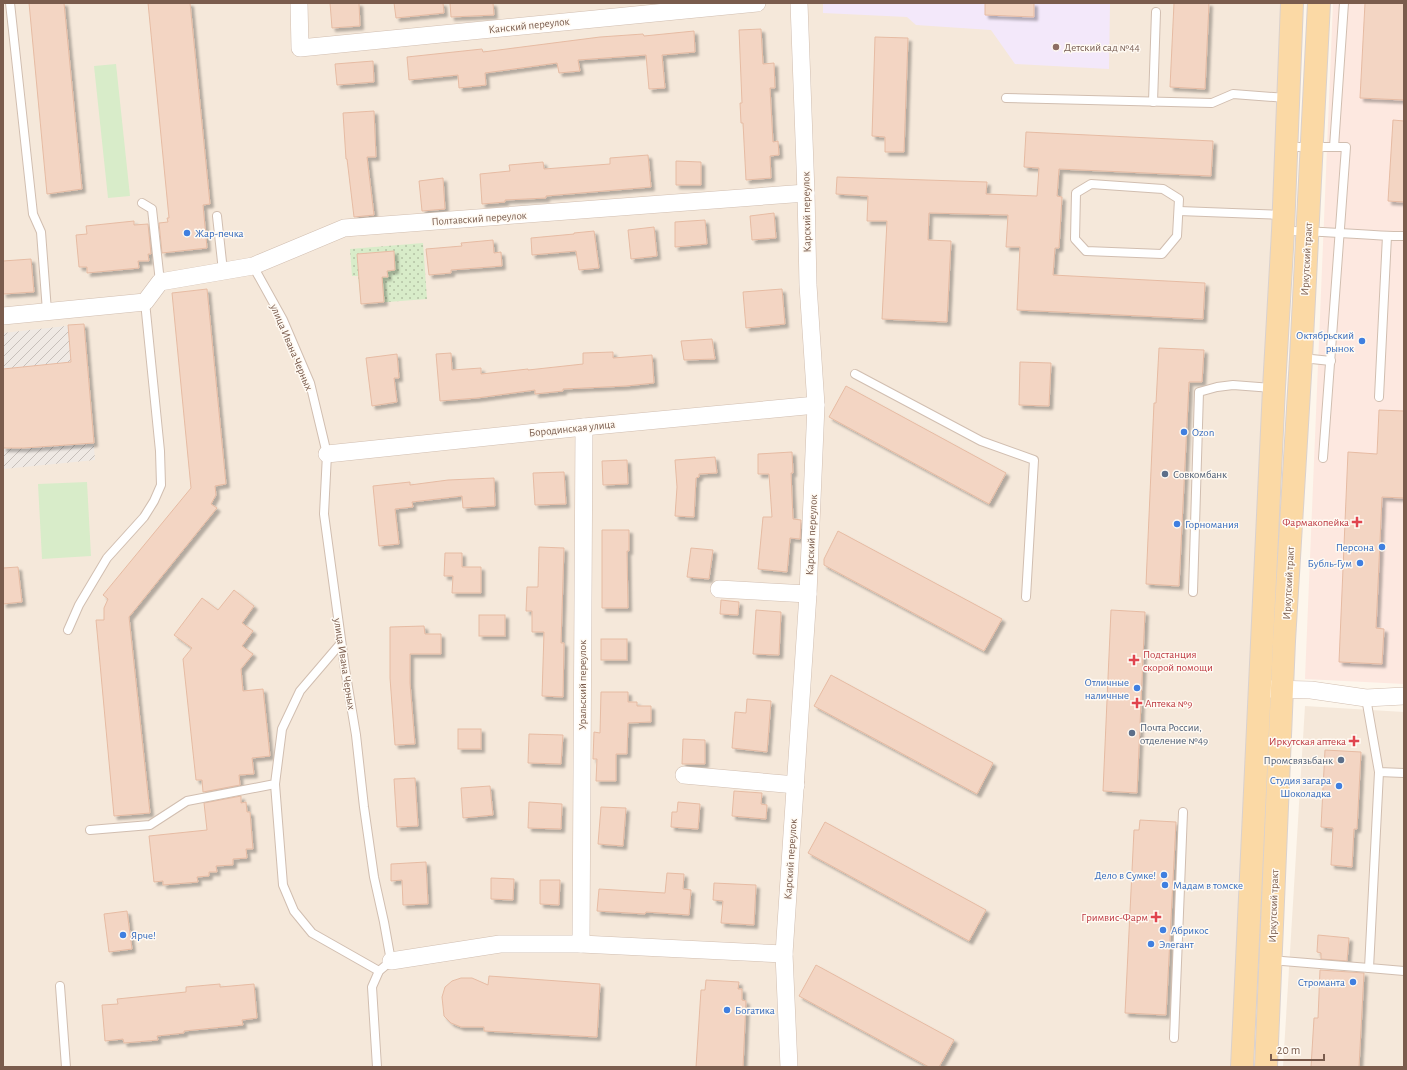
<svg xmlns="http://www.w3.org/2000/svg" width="1407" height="1070" font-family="'Alegreya Sans',sans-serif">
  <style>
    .residential { fill: #f5e8da }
    .commercial { fill: #fde8e0 }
    .industrial { fill: url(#industrial-furrows) }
    .education { fill: #f3e8fa }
    .park { fill: #d8ecc9 }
    .garden { fill: url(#garden-dots) }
    .building { fill: #f3d5c3; stroke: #e6bba3; filter: url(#shadow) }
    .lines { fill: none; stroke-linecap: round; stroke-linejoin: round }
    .lane-casing { stroke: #d1beb0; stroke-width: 10 }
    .street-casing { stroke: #d1beb0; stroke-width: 18 }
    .primary-casing { stroke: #dad1cd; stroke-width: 24 }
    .lane { stroke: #fff; stroke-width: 8 }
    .street { stroke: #fff; stroke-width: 17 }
    .primary { stroke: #fbd9a5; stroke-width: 22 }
    .education-dot { fill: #8d6e63; stroke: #fffaf3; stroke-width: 1.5 }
    .shop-dot { fill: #3f7fe0; stroke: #fffaf3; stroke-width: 1.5 }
    .service-dot { fill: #5c6f8a; stroke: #fffaf3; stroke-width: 1.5 }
    .health-dot { fill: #e0444e; stroke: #fffaf3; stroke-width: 1.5 }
    .labels { text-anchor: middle; stroke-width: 3; stroke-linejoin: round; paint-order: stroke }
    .street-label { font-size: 11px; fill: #7a5c4d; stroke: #fffaf3 }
    .education-label { font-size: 11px; fill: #785e54; stroke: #fffaf3; text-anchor: start }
    .shop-label { font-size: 11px; fill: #366cbe; stroke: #fffaf3; text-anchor: start }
    .service-label { font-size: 11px; fill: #4e5e75; stroke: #fffaf3; text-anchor: start }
    .health-label { font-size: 11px; fill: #be3a42; stroke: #fffaf3; text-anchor: end }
  </style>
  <defs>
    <pattern id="industrial-furrows" width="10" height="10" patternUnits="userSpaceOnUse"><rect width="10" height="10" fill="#efe9e4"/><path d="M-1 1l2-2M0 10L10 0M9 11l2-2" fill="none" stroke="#c7c0bb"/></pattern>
    <pattern id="garden-dots" width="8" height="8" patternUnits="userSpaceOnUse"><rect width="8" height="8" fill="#d8ecc9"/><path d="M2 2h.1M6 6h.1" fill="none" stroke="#b4c2a5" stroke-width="1.8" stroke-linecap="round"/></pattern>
    <filter id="shadow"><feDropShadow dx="3.5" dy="3.5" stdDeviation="1" flood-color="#0004"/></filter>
  </defs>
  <rect width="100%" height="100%" fill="#fdf6ec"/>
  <g class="residential">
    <polygon points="3,3 1282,3 1232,1067 3,1067"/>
    <polygon points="1305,706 1404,712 1404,1067 1283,1067"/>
  </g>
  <polygon class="commercial" points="1333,3 1404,3 1404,684 1305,679"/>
  <polygon class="industrial" points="84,324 95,460 3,469 3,333"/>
  <polygon class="education" points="823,3 1110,3 1109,69 1015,64 991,30 916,25 907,17 823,13"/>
  <g class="park">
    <polygon points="116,64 130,196 108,198 94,66"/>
    <polygon points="87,482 91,556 42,559 38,484"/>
  </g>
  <polygon class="garden" points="423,243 427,299 361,304 358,276 352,276 350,249"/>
  <g class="building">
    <polygon points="29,3 64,3 82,189 47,194"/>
    <polygon points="148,3 190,3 210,204 203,205 207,248 162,253 159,223 168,222 167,218 169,218"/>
    <polygon points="330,3 359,3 360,26 332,28"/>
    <polygon points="394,3 443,3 444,13 396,18"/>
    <polygon points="450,3 493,3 494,15 451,17"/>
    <polygon points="985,3 1034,3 1034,17 985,15"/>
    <polygon points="1174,3 1209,3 1205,89 1170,87"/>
    <polygon points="1365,3 1404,3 1404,100 1360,98"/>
    <polygon points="761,29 763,64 774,63 775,88 770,88 773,142 778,141 779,155 770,156 771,178 746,180 743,123 741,123 740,103 742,103 739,30"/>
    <polygon points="694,31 695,52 662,55 665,88 649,89 646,55 578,60 580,71 559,73 557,63 485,73 486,85 459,88 458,75 409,80 407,57 482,49 483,52 600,37 643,34 644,36"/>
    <polygon points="875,37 908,38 904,152 885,152 885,137 872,136"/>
    <polygon points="373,61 374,82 337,85 335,64"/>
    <polygon points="374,111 376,157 367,157 374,215 354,217 347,159 346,159 343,113"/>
    <polygon points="1393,120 1404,121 1404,202 1388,201"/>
    <polygon points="1026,132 1213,141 1211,176 1059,169 1057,196 1062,197 1059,248 1055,248 1053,275 1205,283 1203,319 1017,310 1020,247 1006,247 1008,215 929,213 928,240 951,241 947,322 882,319 887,221 867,221 868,196 836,194 837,177 987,182 986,194 1037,196 1039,168 1024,167"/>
    <polygon points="648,155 651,187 546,196 546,198 505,200 505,202 482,204 480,174 510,171 509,165 543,162 544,169 610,164 610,158"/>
    <polygon points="676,161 701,162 701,185 676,185"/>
    <polygon points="443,178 445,209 422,211 419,181"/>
    <polygon points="774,213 776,238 752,240 750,216"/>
    <polygon points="705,220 707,244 675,247 675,222"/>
    <polygon points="134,221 134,225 148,224 151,254 148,254 149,261 138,261 139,268 87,273 87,267 79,267 76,235 87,234 86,226"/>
    <polygon points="654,227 657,256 631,259 628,230"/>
    <polygon points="594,231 599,268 579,270 576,251 532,255 531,238 574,234 574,233"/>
    <polygon points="493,240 494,253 501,252 502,266 451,270 451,273 429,275 426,249 462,246 461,243"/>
    <polygon points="394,251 395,270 387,271 388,277 382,277 384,302 361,304 357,254"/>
    <polygon points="31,259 34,292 3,294 3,261"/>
    <polygon points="207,289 226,484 215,486 216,495 211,504 217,508 129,617 150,813 114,816 96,620 104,620 104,608 108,599 103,595 191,488 172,293"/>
    <polygon points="782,289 785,324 746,328 743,292"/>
    <polygon points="84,324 94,443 24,448 3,448 3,369 71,362 68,325"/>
    <polygon points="712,339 715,359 684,360 681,341"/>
    <polygon points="1159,348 1204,350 1202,382 1189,382 1179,586 1146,584 1154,403 1156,403"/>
    <polygon points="613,352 613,358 652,355 654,383 626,386 563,389 563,391 535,394 535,390 477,398 440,401 436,354 451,353 452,370 481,368 481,374 528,369 528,370 583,364 583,353"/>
    <polygon points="397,354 399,378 394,378 397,402 372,406 366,358"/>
    <polygon points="1020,362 1051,363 1049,406 1019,405"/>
    <polygon points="846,386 1006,473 989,504 829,417"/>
    <polygon points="1379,410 1404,411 1404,498 1382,497 1376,628 1384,629 1382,664 1339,662 1348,452 1377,454"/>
    <polygon points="792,452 793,473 791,473 793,519 801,520 800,539 790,538 787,572 758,569 763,517 772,517 769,474 758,474 758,454"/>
    <polygon points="715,457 717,473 699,474 699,477 696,478 694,517 675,516 677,487 675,460"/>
    <polygon points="627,460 628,484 603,485 602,461"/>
    <polygon points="564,472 566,504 535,505 533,473"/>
    <polygon points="494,478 495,506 463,508 462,496 412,502 413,507 395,509 399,544 379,546 373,486 410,482 410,485 448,480"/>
    <polygon points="602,530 629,530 629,551 627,551 628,608 602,608"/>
    <polygon points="838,531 1002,619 984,651 824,565 824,559"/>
    <polygon points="539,547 564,548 561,643 564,643 563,697 542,696 544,632 532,632 532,611 526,611 527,587 538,587"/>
    <polygon points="691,548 713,550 709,579 687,577"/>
    <polygon points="445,553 462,553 462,567 481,567 481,593 452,593 453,576 444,576"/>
    <polygon points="18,567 22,602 3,604 3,568"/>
    <polygon points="234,590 254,606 242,623 253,631 242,646 253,654 241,669 243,691 263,689 270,756 252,758 254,774 239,775 240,785 203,792 202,780 196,780 183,659 192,648 174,635 202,598 218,610"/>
    <polygon points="721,600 739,602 738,615 720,614"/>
    <polygon points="756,610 781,612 779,655 753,654"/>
    <polygon points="1111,610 1145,612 1137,793 1103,791"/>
    <rect x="479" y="615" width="26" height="21"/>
    <polygon points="424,626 425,634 441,634 441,654 410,654 410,683 415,744 395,745 390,678 390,627"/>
    <rect x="601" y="639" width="26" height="21"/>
    <polygon points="831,675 993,763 977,794 814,706"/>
    <polygon points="601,692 628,692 628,702 637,702 637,706 651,706 651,722 628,723 627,754 616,754 616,781 596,781 597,759 593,759 594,732 600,733"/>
    <polygon points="747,699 771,701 767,752 732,748 735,712 746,713"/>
    <rect x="458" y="729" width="23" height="20"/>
    <polygon points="529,734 563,735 561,764 528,763"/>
    <polygon points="683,739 705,740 705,764 682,764"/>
    <polygon points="1325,750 1361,752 1357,829 1354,829 1352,867 1331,865 1333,828 1321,827"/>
    <polygon points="415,778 418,826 397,827 394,779"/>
    <polygon points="490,786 493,815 463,818 461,788"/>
    <polygon points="734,791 762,793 761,804 767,805 766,819 732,816"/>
    <polygon points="241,796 241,803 246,802 247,812 250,812 253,849 246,849 247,858 233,859 233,865 216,866 217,872 209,872 209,876 197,877 198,882 163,885 163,881 154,882 149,836 207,830 204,803"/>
    <polygon points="529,802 562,804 561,829 528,828"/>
    <polygon points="678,802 700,804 698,829 671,827 672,812 677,812"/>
    <polygon points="601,807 626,808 623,846 598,844"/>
    <polygon points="1140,820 1176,822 1166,1015 1125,1013 1134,830 1139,830"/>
    <polygon points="825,822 986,910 969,941 808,853"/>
    <polygon points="426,862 428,904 403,905 402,880 391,881 391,864"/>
    <polygon points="667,873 684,874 683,889 691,890 689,915 646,912 645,914 597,911 599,889 665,893"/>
    <polygon points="491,878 514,879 513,900 491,899"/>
    <polygon points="540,880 560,880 559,905 540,904"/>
    <polygon points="714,883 756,885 754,925 721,923 723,901 713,900"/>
    <polygon points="127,911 132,949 109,952 104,914"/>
    <polygon points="1318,935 1349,938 1347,961 1321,959 1321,953 1317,952"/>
    <polygon points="816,965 954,1040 939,1067 929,1067 799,996"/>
    <polygon points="1320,970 1364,973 1359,1067 1311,1067 1314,1018 1318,1018"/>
    <polygon points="489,976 600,984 597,1037 484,1031 484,1027 461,1027 451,1023 444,1016 442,997 445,987 452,981 461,978 472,978 488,985"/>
    <polygon points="706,980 739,982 738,989 742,989 742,1000 746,1001 743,1067 696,1067 701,990 705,990"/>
    <polygon points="220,984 220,987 254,984 257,1018 242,1020 243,1025 184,1031 184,1033 157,1036 158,1040 124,1043 123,1039 105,1041 102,1005 118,1004 117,999 186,992 186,987"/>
  </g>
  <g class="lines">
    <defs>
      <g id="lane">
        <polyline points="10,3 33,214 41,232 47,311"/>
        <polyline points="1006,98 1212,103 1233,94 1287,98"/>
        <polyline points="1153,102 1156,12"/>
        <polyline points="1286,147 1346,147 1323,458"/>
        <polyline points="1334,147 1344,3"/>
        <polygon points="1091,184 1163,189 1179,199 1177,236 1162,254 1086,251 1075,239 1076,193"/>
        <polyline points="142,203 152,209 160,282"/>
        <polyline points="1179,211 1283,215"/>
        <polyline points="217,216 223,271"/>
        <path d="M1283,231C1323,230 1364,236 1404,236"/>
        <polyline points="253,266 283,320 310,383 327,454 324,514 345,669 356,735 364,807 374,877 384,922 391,961 379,971 372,987 377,1067"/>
        <polyline points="1302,358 1331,361"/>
        <polyline points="855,374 981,441 1034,460 1026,597"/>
        <polyline points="1379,397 1387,236"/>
        <polyline points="1193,592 1199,392 1217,387 1233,385 1273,388"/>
        <polyline points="68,630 79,605 107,558 144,517 154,501 161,485 160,451 145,302"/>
        <polyline points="1366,698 1379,772 1404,773"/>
        <polyline points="1379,772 1369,968 1404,971"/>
        <polyline points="275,784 283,885 294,911 312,933 379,971"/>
        <polyline points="90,830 150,825 187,801 275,784 282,729 300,691 341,643"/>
        <polyline points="1270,960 1369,968"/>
        <polyline points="60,986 66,1067"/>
        <polyline points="1174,1038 1183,812"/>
      </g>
      <g id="street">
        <polyline points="299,3 300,48 757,3"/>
        <polyline points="3,316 145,302 160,282 253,266 344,228 806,193"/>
        <polyline points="327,454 584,427 816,405"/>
        <polyline points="719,589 808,594"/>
        <polyline points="1270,689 1311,690 1366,698 1404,696"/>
        <polyline points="684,775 796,785"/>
        <polyline points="581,944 584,427"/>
        <polyline points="391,961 500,944 581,944 784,954"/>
        <polyline points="789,1067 784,954 808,594 816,405 808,285 806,193 799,3"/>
      </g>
      <g id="primary">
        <polyline points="1242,1067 1274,388 1283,231 1292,3"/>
        <polyline points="1266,1067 1284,641 1301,358 1319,3"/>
      </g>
    </defs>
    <use href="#lane" class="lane-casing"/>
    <use href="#street" class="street-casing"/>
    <use href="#primary" class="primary-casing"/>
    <use href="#lane" class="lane"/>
    <use href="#street" class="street"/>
    <use href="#primary" class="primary"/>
  </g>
  <circle class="education-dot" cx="1056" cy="47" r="4"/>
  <g class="shop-dot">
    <circle cx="187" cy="233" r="4"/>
    <circle cx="1362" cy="341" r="4"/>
    <circle cx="1184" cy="432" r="4"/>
    <circle cx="1177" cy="524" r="4"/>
    <circle cx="1382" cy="547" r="4"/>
    <circle cx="1360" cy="563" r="4"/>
    <circle cx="1137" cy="688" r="4"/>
    <circle cx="1339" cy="786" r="4"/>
    <circle cx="1164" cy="875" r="4"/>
    <circle cx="1165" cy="885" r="4"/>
    <circle cx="1163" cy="930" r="4"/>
    <circle cx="123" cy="935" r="4"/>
    <circle cx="1151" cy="944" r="4"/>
    <circle cx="1353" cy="982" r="4"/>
    <circle cx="727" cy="1010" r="4"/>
  </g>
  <g class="service-dot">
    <circle cx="1165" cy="474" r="4"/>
    <circle cx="1132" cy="733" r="4"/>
    <circle cx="1341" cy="760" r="4"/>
  </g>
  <g class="health-dot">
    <path d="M1355 516h4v4h4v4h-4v4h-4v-4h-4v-4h4z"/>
    <path d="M1132 654h4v4h4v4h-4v4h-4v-4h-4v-4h4z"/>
    <path d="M1135 697h4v4h4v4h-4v4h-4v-4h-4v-4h4z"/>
    <path d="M1352 735h4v4h4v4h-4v4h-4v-4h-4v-4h4z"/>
    <path d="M1154 911h4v4h4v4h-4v4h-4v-4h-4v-4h4z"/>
  </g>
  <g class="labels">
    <g class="street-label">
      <text transform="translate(529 25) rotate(-6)" y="4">Канский переулок</text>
      <text transform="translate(806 212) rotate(-91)" y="4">Карский переулок</text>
      <text transform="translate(479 218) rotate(-4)" y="4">Полтавский переулок</text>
      <text transform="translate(1306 259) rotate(-87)" y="4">Иркутский тракт</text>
      <text transform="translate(292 347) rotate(67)" y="4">улица Ивана Черных</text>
      <text transform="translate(572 428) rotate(-6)" y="4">Бородинская улица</text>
      <text transform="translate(811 535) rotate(-87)" y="4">Карский переулок</text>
      <text transform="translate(1288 583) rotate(-87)" y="4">Иркутский тракт</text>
      <text transform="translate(345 664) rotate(81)" y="4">улица Ивана Черных</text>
      <text transform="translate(582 685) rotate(-90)" y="4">Уральский переулок</text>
      <text transform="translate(790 859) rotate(-86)" y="4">Карский переулок</text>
      <text transform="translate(1273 906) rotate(-88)" y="4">Иркутский тракт</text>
    </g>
    <g class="education-label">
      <text x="1064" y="51">Детский сад №44</text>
    </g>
    <g class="shop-label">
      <text x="195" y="237">Жар-печка</text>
      <text x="1354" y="339" text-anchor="end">Октябрьский<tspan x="1354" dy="13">рынок</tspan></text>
      <text x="1192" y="436">Ozon</text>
      <text x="1185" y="528">Горномания</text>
      <text x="1374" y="551" text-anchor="end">Персона</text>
      <text x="1352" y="567" text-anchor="end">Бубль-Гум</text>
      <text x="1129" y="686" text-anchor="end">Отличные<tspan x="1129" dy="13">наличные</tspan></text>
      <text x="1331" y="784" text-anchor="end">Студия загара<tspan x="1331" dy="13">Шоколадка</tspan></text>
      <text x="1156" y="879" text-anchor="end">Дело в Сумке!</text>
      <text x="1173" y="889">Мадам в томске</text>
      <text x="1171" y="934">Абрикос</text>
      <text x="131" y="939">Ярче!</text>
      <text x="1159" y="948">Элегант</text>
      <text x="1345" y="986" text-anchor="end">Строманта</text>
      <text x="735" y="1014">Богатика</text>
    </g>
    <g class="service-label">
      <text x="1173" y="478">Совкомбанк</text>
      <text x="1140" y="731">Почта России,<tspan x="1140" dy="13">отделение №49</tspan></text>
      <text x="1333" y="764" text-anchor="end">Промсвязьбанк</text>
    </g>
    <g class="health-label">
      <text x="1349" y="526">Фармакопейка</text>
      <text x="1143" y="658" text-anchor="start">Подстанция<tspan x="1143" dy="13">скорой помощи</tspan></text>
      <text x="1145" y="707" text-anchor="start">Аптека №9</text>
      <text x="1346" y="745">Иркутская аптека</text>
      <text x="1148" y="921">Гримвис-Фарм</text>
    </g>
  </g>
  <rect width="1407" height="1070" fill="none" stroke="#7a5c4d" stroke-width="8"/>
  <path d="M1271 1054v6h53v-6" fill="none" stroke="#7a5c4d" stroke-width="2"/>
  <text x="1277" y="1054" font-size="12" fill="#7a5c4d" stroke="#fffaf3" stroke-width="3" paint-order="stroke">20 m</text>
</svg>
